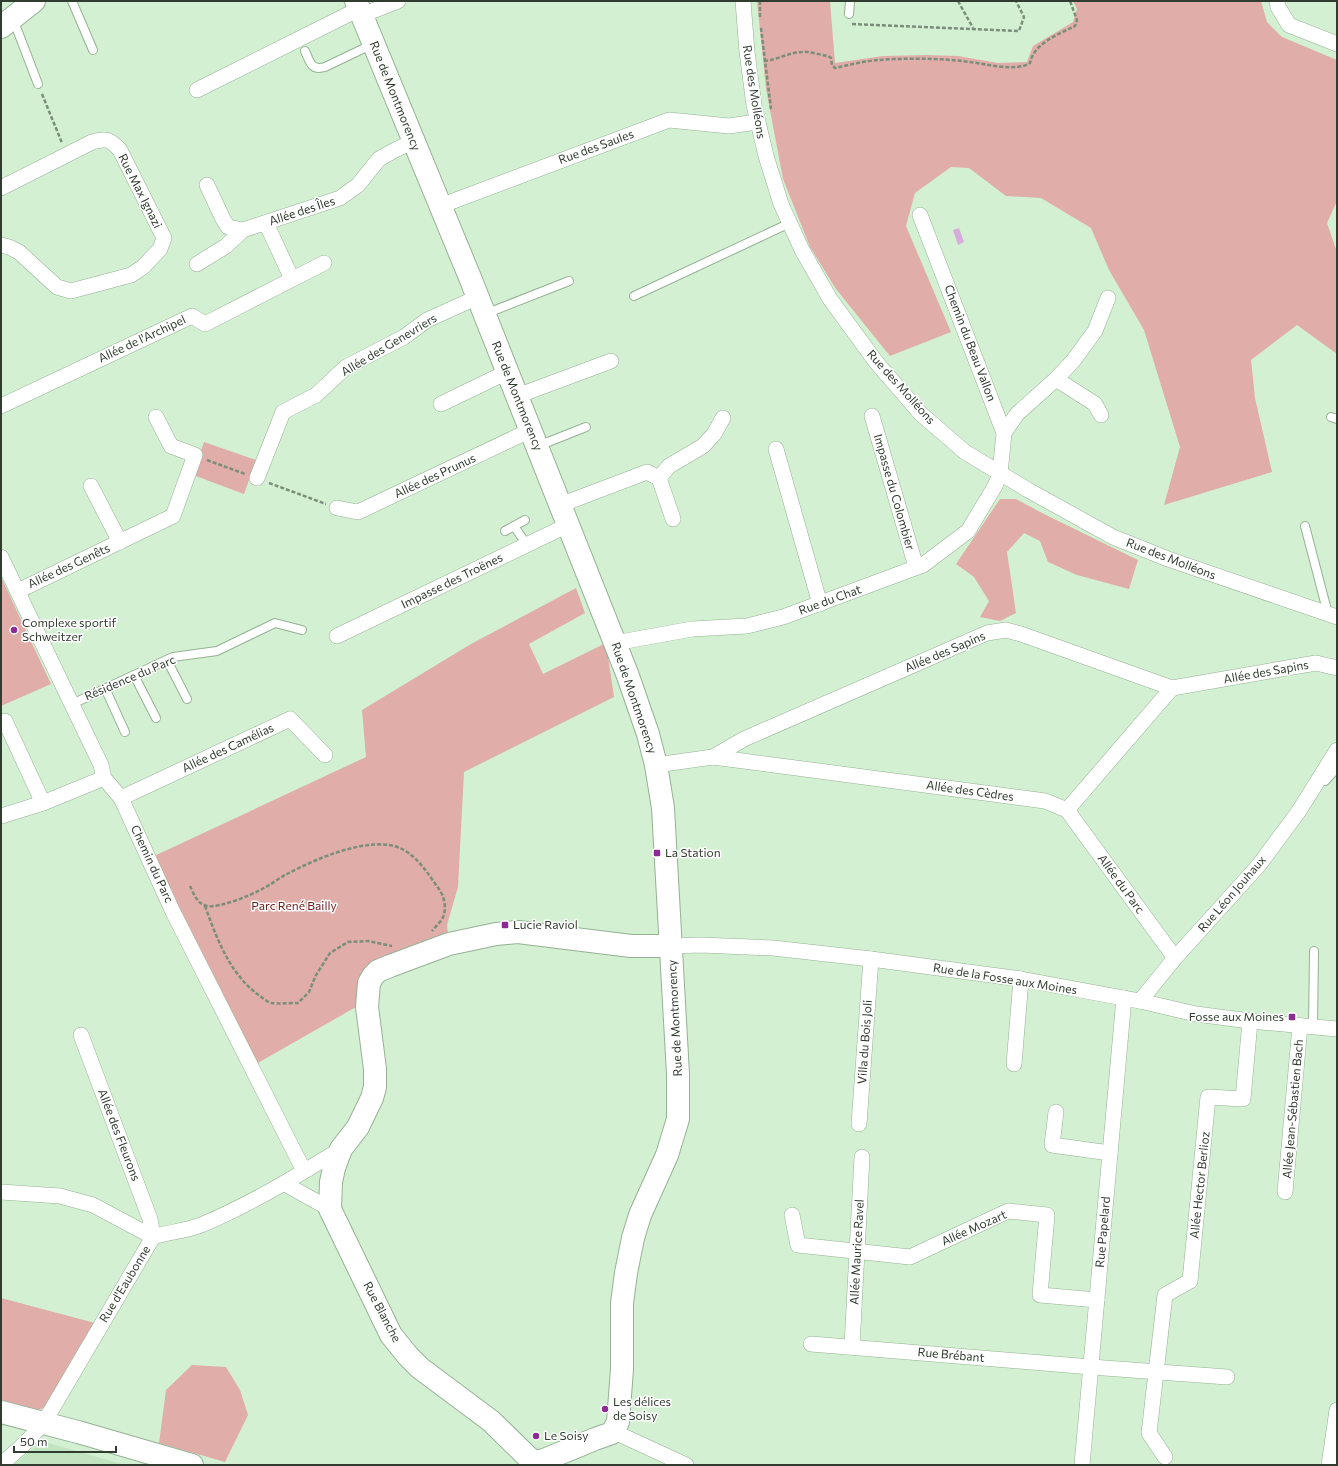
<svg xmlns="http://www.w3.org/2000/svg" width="1338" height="1466" font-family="Commissioner,sans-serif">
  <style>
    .built { fill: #c2e4c1 }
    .green { fill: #e0ada8 }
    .water { fill: #d8abdb }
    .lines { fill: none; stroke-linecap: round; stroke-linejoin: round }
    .lane-casing { stroke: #95b194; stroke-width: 10 }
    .street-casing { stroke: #95b194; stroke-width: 16 }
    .secondary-casing { stroke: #95b194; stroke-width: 24 }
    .primary-casing { stroke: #95b194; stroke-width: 24 }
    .path { stroke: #7a8e79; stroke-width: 2.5; stroke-dasharray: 4 2; stroke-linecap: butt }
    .lane { stroke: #fff; stroke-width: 8 }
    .street { stroke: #fff; stroke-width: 15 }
    .secondary { stroke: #fff; stroke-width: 22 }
    .primary { stroke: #fff; stroke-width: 22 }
    .poi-dot { fill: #8b2b94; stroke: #fff; stroke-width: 1.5 }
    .labels { text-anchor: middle; stroke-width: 3; stroke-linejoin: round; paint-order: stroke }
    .street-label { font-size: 12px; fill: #313c30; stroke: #fff }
    .poi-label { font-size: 12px; fill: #313c30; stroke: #fff; text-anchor: start }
    .park-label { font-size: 12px; fill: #68191a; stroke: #fff }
  </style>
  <rect width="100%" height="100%" fill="#d3f1d2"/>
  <polygon class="built" points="42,1441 125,1465 13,1465"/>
  <g class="green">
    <polygon points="757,1 830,1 835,63 883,56 927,55 958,56 998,63 1027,62 1033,46 1073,22 1077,9 1073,1 1261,1 1267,22 1282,37 1337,60 1337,201 1327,223 1337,252 1337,354 1297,325 1251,360 1255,398 1272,472 1164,505 1180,447 1144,330 1109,270 1091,228 1041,198 1006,196 969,168 951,167 915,193 906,226 951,332 890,356 836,289 810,247 783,179 766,89"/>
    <polygon points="204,442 256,460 244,494 193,475"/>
    <polygon points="1000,499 1016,499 1046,515 1138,560 1129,589 1077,575 1048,562 1040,541 1024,533 1007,552 1016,613 1000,621 980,617 989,601 974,577 956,564"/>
    <polygon points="1,577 51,684 1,706"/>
    <polygon points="576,588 585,613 529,644 543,674 606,643 614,697 464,772 458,887 447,925 449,944 387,966 363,1003 256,1064 152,857 366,757 362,710 471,644"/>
    <polygon points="1,1298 95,1323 47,1406 39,1410 1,1400"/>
    <polygon points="192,1365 226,1367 240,1390 248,1415 225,1462 159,1443 166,1390"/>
  </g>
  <polygon class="water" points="959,228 964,242 958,245 953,230"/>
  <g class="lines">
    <defs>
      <g id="lane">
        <polyline points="72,1 93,50"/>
        <polyline points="849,14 850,1"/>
        <polyline points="13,19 38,84"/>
        <path d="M305,51C310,62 311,71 325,67L373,44"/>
        <polyline points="634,296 790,223"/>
        <polyline points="485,314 569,281"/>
        <polyline points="1331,417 1337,419"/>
        <polyline points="538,446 586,427"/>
        <polyline points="514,526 527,545"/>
        <polyline points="1305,526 1328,614"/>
        <polyline points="505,531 525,520"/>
        <polyline points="167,660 187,699"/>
        <polyline points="134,675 156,718"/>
        <polyline points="105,688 125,732"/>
        <polyline points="72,704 173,657 217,651 275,623 302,630"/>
        <polyline points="1321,781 1325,781 1337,768"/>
        <polyline points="1313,1027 1314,951"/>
      </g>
      <g id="street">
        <polyline points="743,1 747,52 754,105 766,156 781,204 802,250 830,299 876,362 921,414 965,452 1028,490 1113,537 1168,559 1337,617"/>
        <polyline points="1277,1 1278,7 1289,25 1337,44"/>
        <polyline points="362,15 398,1"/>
        <polyline points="197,90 359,9"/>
        <polyline points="207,185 223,219 228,227 243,230"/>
        <path d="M1,188L92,142C106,138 110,139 120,150L164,238L160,249L143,267L131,275L71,291L57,287L19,252L9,247L1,245"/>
        <polyline points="440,206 669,120 729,126 757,122"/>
        <polyline points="266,223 292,279"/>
        <polyline points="197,264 226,246 243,230 340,198 358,185 379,159 395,150 414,141"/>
        <polyline points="1056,379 1095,404 1101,415"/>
        <polyline points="517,396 611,361"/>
        <polyline points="441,404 507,372"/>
        <polyline points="1,406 192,316 205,324 324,263"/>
        <polyline points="872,416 916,567"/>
        <polyline points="1004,433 1017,414 1056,379 1073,361 1095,331 1108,298"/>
        <polyline points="776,449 820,604"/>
        <polyline points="257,478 283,412 316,395 346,367 404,337 427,320 478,297"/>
        <polyline points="659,478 669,466 703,446 714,434 723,418"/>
        <polyline points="91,486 120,542"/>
        <polyline points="560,505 647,472 659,478 673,519"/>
        <polyline points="337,508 358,512 531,430"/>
        <polyline points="1,557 101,765 104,778 121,798 173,912 304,1171"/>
        <polyline points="18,591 173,516 195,455 171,446 156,417"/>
        <polyline points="337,636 568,525"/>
        <polyline points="615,643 692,629 747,626 783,617 923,565 968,531 995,486 1000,474 1004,433 920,215"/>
        <polyline points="5,721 43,803"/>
        <polyline points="713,757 1023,798 1045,801 1067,810 1172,688"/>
        <polyline points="656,765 713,757 744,739 987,633 1006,630 1021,634 1172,688 1316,663 1337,668"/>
        <polyline points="121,798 290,719 325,755"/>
        <polyline points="1067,810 1175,958"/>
        <polyline points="1,816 43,803 104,778"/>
        <polyline points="671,946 701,945 773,948 871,959 1021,979 1140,1001 1196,1014 1250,1021 1337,1029"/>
        <polyline points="1140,1001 1175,958 1259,865 1299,811 1337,750"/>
        <polyline points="81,1035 150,1219 153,1237"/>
        <polyline points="1014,1064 1021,979"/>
        <polyline points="1056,1112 1052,1145 1110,1153"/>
        <polyline points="859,1124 871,959"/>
        <polyline points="285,1184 330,1209"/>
        <polyline points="1,1192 60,1196 93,1205 153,1237"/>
        <polyline points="1285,1192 1300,1026"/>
        <polyline points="792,1215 798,1245 910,1257 1008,1211 1047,1215 1040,1295 1097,1300"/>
        <polyline points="811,1344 1091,1367 1227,1377"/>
        <polyline points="852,1346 862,1157"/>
        <polyline points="612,1433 621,1435 686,1465"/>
        <polyline points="1165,1457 1149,1433 1165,1295 1190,1281 1208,1097 1243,1099 1250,1021"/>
        <path d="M1,1464C19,1450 37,1433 49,1414L153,1237C169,1232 186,1231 201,1225C251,1204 295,1177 341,1149"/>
        <polyline points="1082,1465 1124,998"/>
        <polyline points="1329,1465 1337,1410"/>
      </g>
      <g id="secondary">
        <polyline points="356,1 471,280 628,676 648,734 656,765 663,808 678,1074 678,1119 667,1155 640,1215 633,1238 626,1273 622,1303 622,1369 618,1422 612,1433 595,1439 544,1460 533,1462"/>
        <polyline points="1,1412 78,1432 192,1465"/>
        <polyline points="533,1462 491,1421 420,1368 408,1356 391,1335 330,1209 331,1182 334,1168 341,1149 358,1127 372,1098 375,1087 375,1069 367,1007 369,983 373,976 378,971 390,966 449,944 496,934 518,932 631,946 671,946"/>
      </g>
      <polyline id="primary" points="1,27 34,1"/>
    </defs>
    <use href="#lane" class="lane-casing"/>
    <use href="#street" class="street-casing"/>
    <use href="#secondary" class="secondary-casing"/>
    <use href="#primary" class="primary-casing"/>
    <g class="path">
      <polyline points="958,1 973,28"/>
      <polyline points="760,17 760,1"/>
      <polyline points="852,24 1019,31 1024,17 1016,1"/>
      <polyline points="761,28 771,109"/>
      <path d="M764,61C778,60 789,52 802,52C810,51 820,55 828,56L831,58L832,65L835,68C849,65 864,61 878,60C908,58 940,58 970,62C985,64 1017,72 1030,63C1034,43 1059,34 1075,26L1077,20L1070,1"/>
      <polyline points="42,94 62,143"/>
      <polyline points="207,460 245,474"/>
      <polyline points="269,483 326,504"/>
      <path d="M190,886C194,894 197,904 207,906C220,908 252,895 264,888C272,884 279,878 287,874C315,859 372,834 402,849C419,858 428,874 439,889C444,896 447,908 443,917C441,922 435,927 432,931"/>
      <path d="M205,906C217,939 230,975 260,996C263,998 267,1002 271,1003C277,1004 291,1003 298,1003L309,992L316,975L330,953L348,942L368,941L392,946"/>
    </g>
    <use href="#lane" class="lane"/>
    <use href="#street" class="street"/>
    <use href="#secondary" class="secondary"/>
    <use href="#primary" class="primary"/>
  </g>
  <g class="poi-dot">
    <circle cx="14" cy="630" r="4"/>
    <rect x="653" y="849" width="8" height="8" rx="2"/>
    <rect x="501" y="921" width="8" height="8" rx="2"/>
    <rect x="1288" y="1013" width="8" height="8" rx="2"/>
    <circle cx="605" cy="1409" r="4"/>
    <circle cx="536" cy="1436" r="4"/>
  </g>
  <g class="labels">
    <g class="street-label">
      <text transform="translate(754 92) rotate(81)" y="4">Rue des Molléons</text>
      <text transform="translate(395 96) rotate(68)" y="4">Rue de Montmorency</text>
      <text transform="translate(596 147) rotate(-20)" y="4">Rue des Saules</text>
      <text transform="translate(140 191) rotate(63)" y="4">Rue Max Ignazi</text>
      <text transform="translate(302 211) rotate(-18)" y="4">Allée des Îles</text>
      <text transform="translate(142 339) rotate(-25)" y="4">Allée de l'Archipel</text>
      <text transform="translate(970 343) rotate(69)" y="4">Chemin du Beau Vallon</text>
      <text transform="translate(389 345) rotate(-31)" y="4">Allée des Genevriers</text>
      <text transform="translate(901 387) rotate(48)" y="4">Rue des Molléons</text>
      <text transform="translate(517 396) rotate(68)" y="4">Rue de Montmorency</text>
      <text transform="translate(435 476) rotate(-25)" y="4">Allée des Prunus</text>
      <text transform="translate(894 492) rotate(74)" y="4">Impasse du Colombier</text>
      <text transform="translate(1171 559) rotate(21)" y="4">Rue des Molléons</text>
      <text transform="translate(69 566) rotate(-25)" y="4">Allée des Genêts</text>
      <text transform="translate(452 581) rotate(-26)" y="4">Impasse des Troënes</text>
      <text transform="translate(830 600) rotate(-20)" y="4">Rue du Chat</text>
      <text transform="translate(945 652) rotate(-23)" y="4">Allée des Sapins</text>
      <text transform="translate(1266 672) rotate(-10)" y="4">Allée des Sapins</text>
      <text transform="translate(130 678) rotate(-23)" y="4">Résidence du Parc</text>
      <text transform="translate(634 698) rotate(71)" y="4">Rue de Montmorency</text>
      <text transform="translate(228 748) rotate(-25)" y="4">Allée des Camélias</text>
      <text transform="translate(970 791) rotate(8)" y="4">Allée des Cèdres</text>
      <text transform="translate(152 864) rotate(65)" y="4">Chemin du Parc</text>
      <text transform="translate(1121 884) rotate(54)" y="4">Allée du Parc</text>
      <text transform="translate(1232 894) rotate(-49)" y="4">Rue Léon Jouhaux</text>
      <text transform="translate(1005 979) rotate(9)" y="4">Rue de la Fosse aux Moines</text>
      <text transform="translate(675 1018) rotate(-93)" y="4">Rue de Montmorency</text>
      <text transform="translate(865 1042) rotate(-86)" y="4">Villa du Bois Joli</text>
      <text transform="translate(1293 1109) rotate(-85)" y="4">Allée Jean-Sébastien Bach</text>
      <text transform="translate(119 1135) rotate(69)" y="4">Allée des Fleurons</text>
      <text transform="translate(1200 1185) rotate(-84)" y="4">Allée Hector Berlioz</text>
      <text transform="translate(974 1228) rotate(-24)" y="4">Allée Mozart</text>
      <text transform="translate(1103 1232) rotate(-85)" y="4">Rue Papelard</text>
      <text transform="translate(857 1252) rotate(-87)" y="4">Allée Maurice Ravel</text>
      <text transform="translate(125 1284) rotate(-59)" y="4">Rue d'Eaubonne</text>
      <text transform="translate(382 1312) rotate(62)" y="4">Rue Blanche</text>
      <text transform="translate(951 1355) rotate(5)" y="4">Rue Brébant</text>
    </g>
    <g class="poi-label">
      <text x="22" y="627">Complexe sportif<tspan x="22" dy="14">Schweitzer</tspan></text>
      <text x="665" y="857">La Station</text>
      <text x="513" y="929">Lucie Raviol</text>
      <text x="1284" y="1021" text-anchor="end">Fosse aux Moines</text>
      <text x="613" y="1406">Les délices<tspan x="613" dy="14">de Soisy</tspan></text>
      <text x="544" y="1440">Le Soisy</text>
    </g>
    <g class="park-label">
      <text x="294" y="910">Parc René Bailly</text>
    </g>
  </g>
  <rect width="1338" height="1466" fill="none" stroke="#313c30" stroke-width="4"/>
  <path d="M14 1446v6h102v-6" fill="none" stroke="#313c30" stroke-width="2"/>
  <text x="20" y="1446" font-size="12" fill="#313c30" stroke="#ffffff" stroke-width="3" paint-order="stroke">50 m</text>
</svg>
